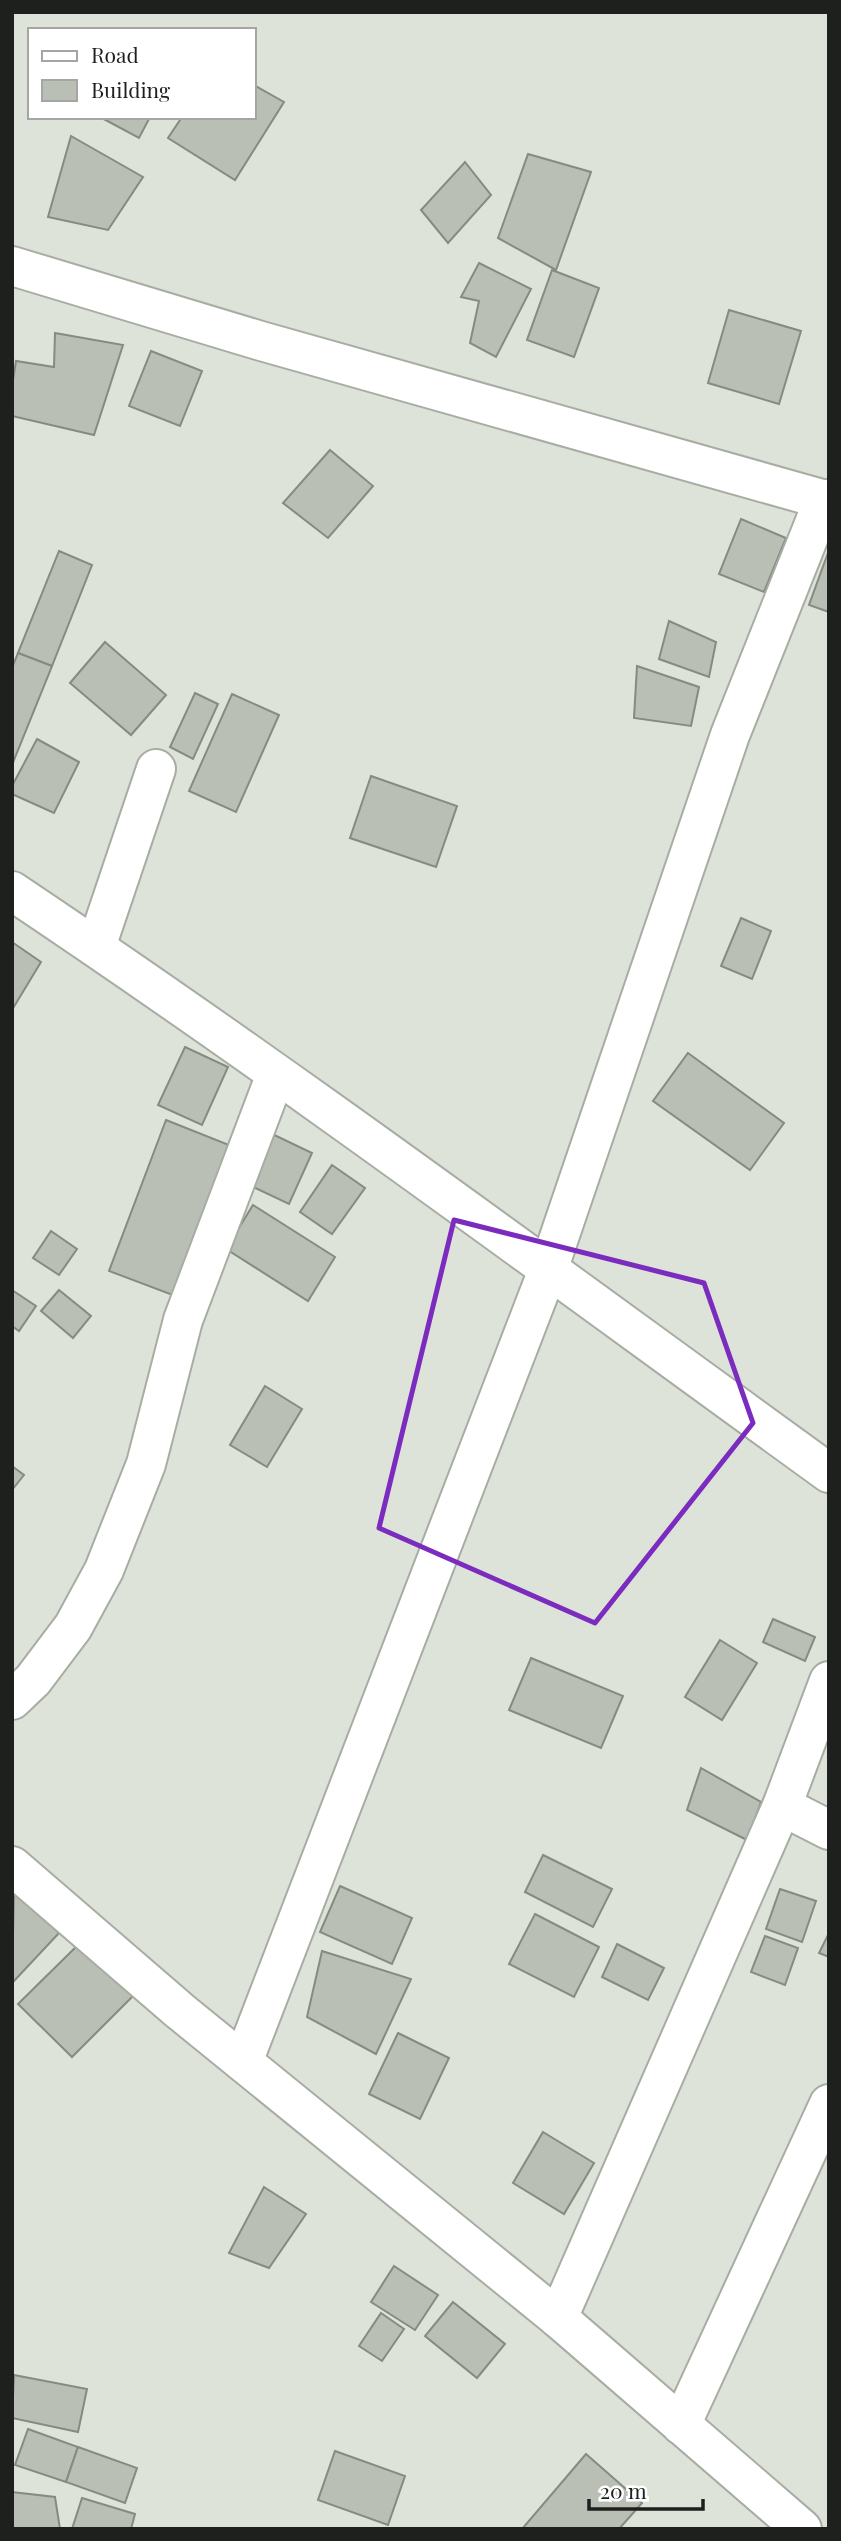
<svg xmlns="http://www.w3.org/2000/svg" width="841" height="2541" font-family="'Playfair Display',serif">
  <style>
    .building { fill: #b9bfb5; stroke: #868b82; stroke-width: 2 }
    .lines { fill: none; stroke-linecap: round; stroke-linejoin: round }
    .minor-casing { stroke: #a8ada4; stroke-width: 42 }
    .minor { stroke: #fff; stroke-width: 38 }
    .marked { fill: none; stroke: #7b2cbf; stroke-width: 5; stroke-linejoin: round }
  </style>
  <rect width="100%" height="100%" fill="#dde3d9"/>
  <g class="building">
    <polygon points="254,85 284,102 235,180 168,138 182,117 254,117"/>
    <polygon points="100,117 150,117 139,138"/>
    <polygon points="71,136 143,177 108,230 48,217"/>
    <polygon points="528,154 591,172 556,270 498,238"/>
    <polygon points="465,162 491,195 448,243 421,210"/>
    <polygon points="479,263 531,289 496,357 470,343 479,301 461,297"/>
    <polygon points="552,270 599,288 574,357 527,340"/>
    <polygon points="729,310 801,331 779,404 708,383"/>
    <polygon points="55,333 123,345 94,435 12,416 12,386 16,361 54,367"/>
    <polygon points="151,351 202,371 180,426 129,406"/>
    <polygon points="330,450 373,486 328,538 283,503"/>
    <polygon points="741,519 786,538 764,592 719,574"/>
    <polygon points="829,550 829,612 809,605"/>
    <polygon points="59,551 92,565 52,666 18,653"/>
    <polygon points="669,621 716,642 709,677 659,659"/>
    <polygon points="105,642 166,695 131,735 70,683"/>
    <polygon points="18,653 52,666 12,765 12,668"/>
    <polygon points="637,666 699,687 691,726 634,718"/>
    <polygon points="195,693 218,704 193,759 170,747"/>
    <polygon points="232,694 279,715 236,812 189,791"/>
    <polygon points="37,739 79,762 54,813 12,794 12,786"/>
    <polygon points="371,776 457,806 436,867 350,838"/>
    <polygon points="741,918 771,931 752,979 721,966"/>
    <polygon points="12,942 41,962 12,1010"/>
    <polygon points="185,1047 228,1067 202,1125 158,1105"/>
    <polygon points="688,1053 784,1123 750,1170 653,1101"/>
    <polygon points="166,1120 234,1147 178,1297 109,1271"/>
    <polygon points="268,1132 312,1153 289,1204 245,1183"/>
    <polygon points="332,1165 365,1188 332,1234 300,1212"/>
    <polygon points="253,1205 335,1257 308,1301 226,1249"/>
    <polygon points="51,1231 77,1249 59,1275 33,1258"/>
    <polygon points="12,1290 36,1306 19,1331 12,1326"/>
    <polygon points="59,1290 91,1316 73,1338 41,1311"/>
    <polygon points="265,1386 302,1409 267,1467 230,1445"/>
    <polygon points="12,1466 24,1475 12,1490"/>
    <polygon points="773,1619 815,1637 805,1661 763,1642"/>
    <polygon points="720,1640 757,1663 722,1720 685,1697"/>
    <polygon points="531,1658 623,1696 601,1748 509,1710"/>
    <polygon points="701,1768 761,1802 747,1840 687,1810"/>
    <polygon points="543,1855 612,1889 593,1927 525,1892"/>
    <polygon points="340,1886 412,1918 392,1964 320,1932"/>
    <polygon points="780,1889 816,1901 802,1942 766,1929"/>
    <polygon points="14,1891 59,1933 14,1981 12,1979"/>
    <polygon points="535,1914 599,1947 574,1997 509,1964"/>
    <polygon points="829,1933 829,1957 819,1953"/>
    <polygon points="765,1936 798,1948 785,1985 751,1972"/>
    <polygon points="84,1939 137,1992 72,2057 18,2004"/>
    <polygon points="617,1944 664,1968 648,2000 602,1977"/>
    <polygon points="322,1951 411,1979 376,2054 307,2017"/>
    <polygon points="398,2033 449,2058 420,2119 369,2094"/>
    <polygon points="543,2132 594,2163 564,2214 513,2183"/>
    <polygon points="264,2187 306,2214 269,2268 229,2253"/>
    <polygon points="394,2266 438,2295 415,2330 371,2302"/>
    <polygon points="453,2302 505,2344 477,2378 425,2336"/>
    <polygon points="381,2313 404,2329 382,2361 359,2346"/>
    <polygon points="14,2375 87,2389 78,2432 12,2418"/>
    <polygon points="28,2429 78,2447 66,2482 15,2465"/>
    <polygon points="78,2447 137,2468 125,2503 66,2482"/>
    <polygon points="335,2451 405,2476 388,2525 318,2500"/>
    <polygon points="586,2454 642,2503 619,2529 522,2529"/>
    <polygon points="12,2492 55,2497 60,2529 12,2529"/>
    <polygon points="82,2498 135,2514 131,2529 72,2529"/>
  </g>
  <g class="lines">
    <defs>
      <g id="minor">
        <polyline points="12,266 261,341 829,501"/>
        <path d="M12,891C290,1077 558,1277 829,1473"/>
        <polyline points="96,947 156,769"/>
        <polyline points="12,1700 33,1680 73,1627 104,1570 146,1464 183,1320 276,1074"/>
        <polyline points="782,1806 829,1681"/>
        <polyline points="12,1866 180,2011 558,2318 802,2529"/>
        <polyline points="243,2062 548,1270 730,735 824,499"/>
        <polyline points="558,2318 782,1806 829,1830"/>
        <polyline points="681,2425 829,2104"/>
      </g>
    </defs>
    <use href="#minor" class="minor-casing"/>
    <use href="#minor" class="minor"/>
  </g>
  <path class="marked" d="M454,1220L704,1283L753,1423L595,1623L379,1528Z"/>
  <rect width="841" height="2541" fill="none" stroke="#1d201c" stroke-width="28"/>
  <rect x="28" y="28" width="228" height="91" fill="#ffffff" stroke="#a5a6a4" stroke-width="2"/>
  <rect x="42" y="51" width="35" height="10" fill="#ffffff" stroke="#a5a6a4" stroke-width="2"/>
  <text x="91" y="63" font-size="21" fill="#1d201c">Road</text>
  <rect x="42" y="80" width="35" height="21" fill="#b9bfb5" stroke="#a5a6a4" stroke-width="2"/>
  <text x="91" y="98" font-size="21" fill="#1d201c">Building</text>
  <path d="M589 2499v10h114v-10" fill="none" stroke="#1d201c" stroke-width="3.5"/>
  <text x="600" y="2499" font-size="21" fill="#1d201c" stroke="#ffffff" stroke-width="5" paint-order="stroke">20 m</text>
</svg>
